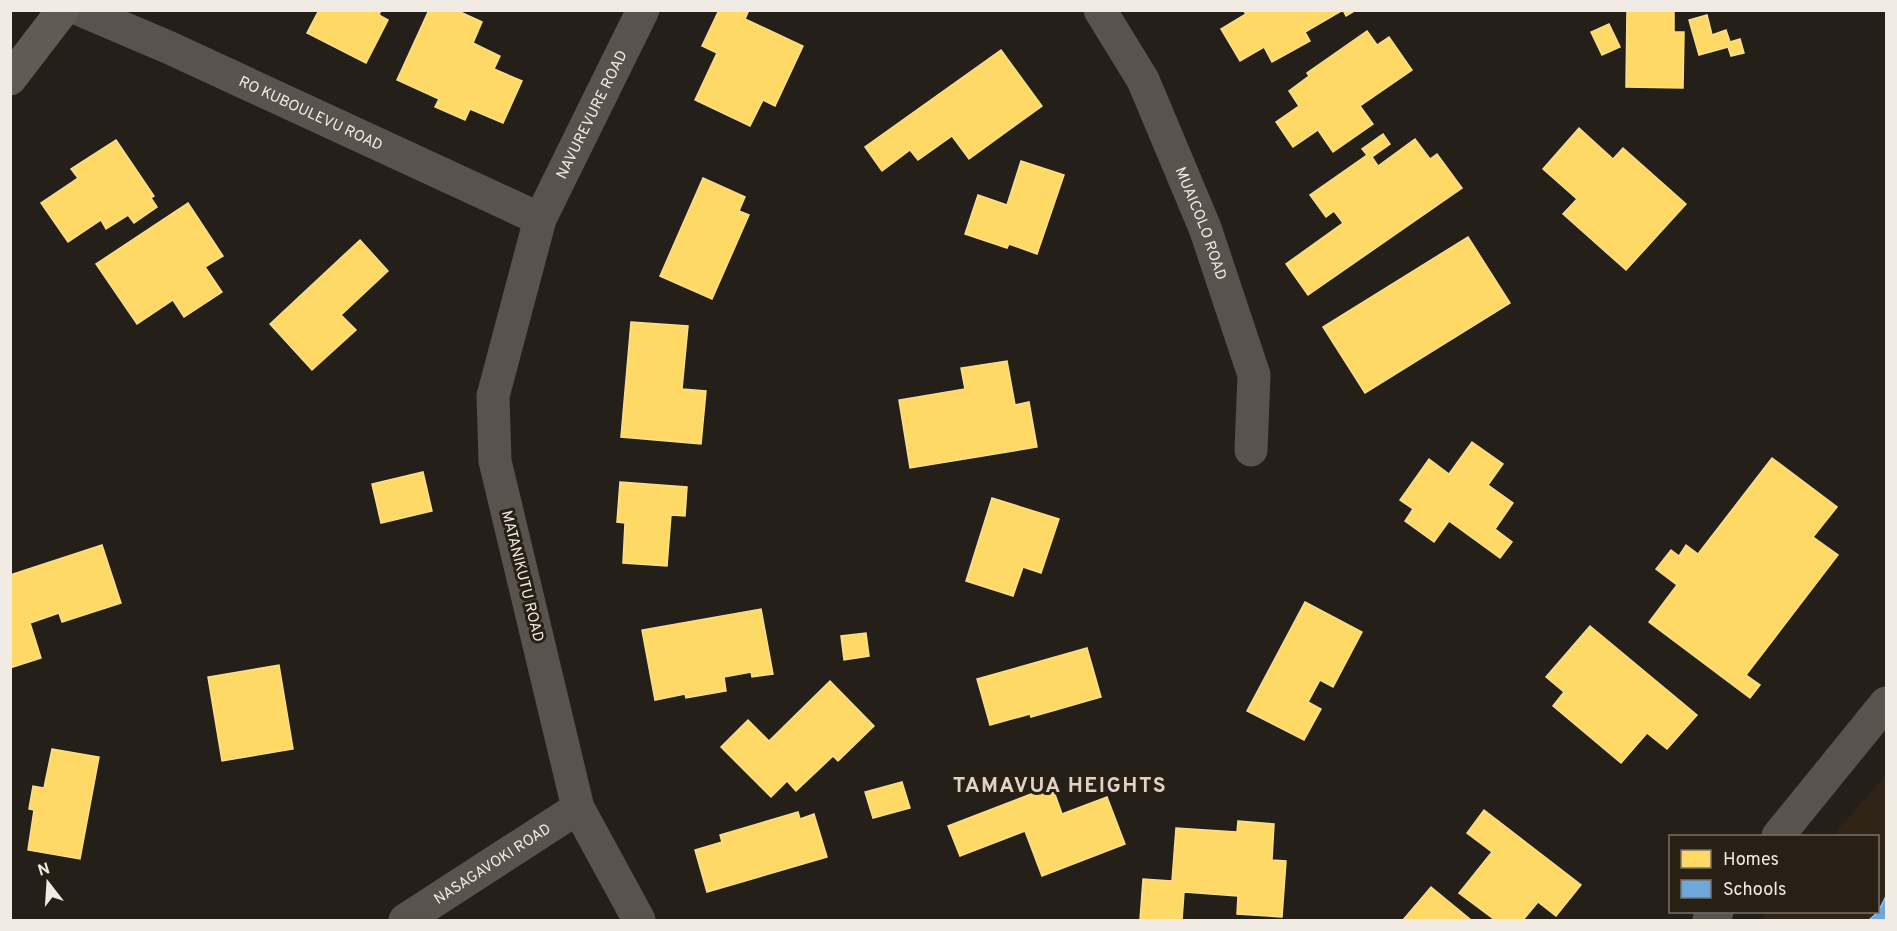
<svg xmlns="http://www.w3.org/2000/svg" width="1897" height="931" font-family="Overpass,sans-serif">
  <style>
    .built { fill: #2f2415 }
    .homes { fill: #ffd966; stroke: #fbde8c; stroke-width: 1.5 }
    .schools { fill: #6fa8dc; stroke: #96bcde; stroke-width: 1.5 }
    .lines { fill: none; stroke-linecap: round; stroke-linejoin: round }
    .minor { stroke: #58534d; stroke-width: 33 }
    .major { stroke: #625b54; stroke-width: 33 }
    .labels { text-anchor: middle; stroke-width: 6; stroke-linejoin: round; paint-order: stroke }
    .street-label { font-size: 15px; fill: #f1ebe4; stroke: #282014 }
    .district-label { font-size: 21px; font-weight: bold; letter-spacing: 1.5px; fill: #ded3c4; stroke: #282014 }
  </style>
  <rect width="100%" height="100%" fill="#241f18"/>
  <polygon class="built" points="1886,774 1886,920 1760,920 1767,912 1878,912 1878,836 1832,836"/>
  <g class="homes">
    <polygon points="319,10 381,10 379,15 388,20 366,63 307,33"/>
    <polygon points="429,10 456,10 482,22 473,43 500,56 494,69 522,81 503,123 470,109 465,120 435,107 439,99 397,80"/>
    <polygon points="719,10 749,10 745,19 803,46 775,106 763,100 750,126 695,100 717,53 702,46"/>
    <polygon points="1243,10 1343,10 1305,32 1310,41 1272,62 1264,47 1240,61 1221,29 1246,14"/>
    <polygon points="1343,10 1356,10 1346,16"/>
    <polygon points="1627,10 1674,10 1674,32 1684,32 1683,88 1626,87"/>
    <polygon points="1707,15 1712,35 1726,30 1730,42 1740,39 1744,53 1731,56 1728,47 1699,55 1689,20"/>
    <polygon points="1609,24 1620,47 1602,55 1591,32"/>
    <polygon points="1367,31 1377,45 1389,37 1412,70 1360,106 1373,124 1333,152 1318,130 1293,147 1276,122 1299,106 1289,91 1309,76 1307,73"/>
    <polygon points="1001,50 1042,106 969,159 952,136 918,160 910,150 882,171 865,147"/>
    <polygon points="1579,128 1613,159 1623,148 1686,204 1626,270 1563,214 1577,199 1543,169"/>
    <polygon points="1383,134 1390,144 1372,157 1378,166 1415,139 1430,159 1437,154 1462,188 1308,295 1286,264 1343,223 1334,211 1326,217 1310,195 1367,155 1362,149"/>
    <polygon points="116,140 154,196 151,198 157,207 134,223 128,215 106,229 101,220 68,242 41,203 78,178 71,169"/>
    <polygon points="1021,161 1064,175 1037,254 1009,244 1007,248 965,234 978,195 1007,205"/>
    <polygon points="703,178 745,197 739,211 749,215 712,299 660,276"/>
    <polygon points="188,203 223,256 205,267 222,292 184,317 173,300 137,324 96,264"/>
    <polygon points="1468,237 1510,303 1365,393 1323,327"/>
    <polygon points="360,240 388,271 341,315 356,330 312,370 270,324"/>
    <polygon points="631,322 688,326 682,389 706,391 701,444 621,437"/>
    <polygon points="1007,361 1015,405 1029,402 1037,447 910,468 899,400 965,389 961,368"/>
    <polygon points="1472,442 1503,464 1488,485 1513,503 1495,529 1512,542 1500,558 1449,521 1434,542 1405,521 1413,509 1400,500 1429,459 1449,474"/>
    <polygon points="1772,458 1837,507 1813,537 1838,555 1746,675 1760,685 1750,698 1649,622 1677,585 1656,569 1671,550 1679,556 1686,545 1698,554"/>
    <polygon points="423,472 432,511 381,523 372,484"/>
    <polygon points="620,482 687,487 685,516 671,515 667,566 623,563 625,523 617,522"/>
    <polygon points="992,498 1059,519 1041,573 1023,567 1013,596 966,581"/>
    <polygon points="102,545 121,603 62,622 59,613 30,623 41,658 10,668 10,575"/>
    <polygon points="1305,602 1362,632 1333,687 1320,680 1308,702 1321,709 1304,740 1247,711"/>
    <polygon points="761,609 773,674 752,677 751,672 724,677 726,691 686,698 685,694 655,700 642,630"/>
    <polygon points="1590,626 1697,715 1667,749 1647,733 1621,763 1553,706 1564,692 1546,677"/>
    <polygon points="866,633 869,656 844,660 841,636"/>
    <polygon points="1087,648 1101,697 1031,717 1030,714 990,725 977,679"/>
    <polygon points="279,665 293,749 222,761 208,677"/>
    <polygon points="830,681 874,726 838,761 833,756 796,791 787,781 771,797 721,747 748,720 769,741"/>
    <polygon points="52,749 99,757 80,859 28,850 34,810 29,809 33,786 44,788"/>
    <polygon points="902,782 910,808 873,818 865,792"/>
    <polygon points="1052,786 1062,814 1107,797 1125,844 1042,876 1025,831 960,856 948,826"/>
    <polygon points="1484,810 1581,885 1556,916 1538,902 1523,920 1495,920 1459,893 1492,852 1467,833"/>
    <polygon points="798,812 800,819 814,814 827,857 707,892 695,850 722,842 720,835"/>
    <polygon points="1238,821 1274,824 1272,860 1286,861 1282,917 1237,914 1238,896 1184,892 1182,920 1140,920 1143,879 1172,881 1176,828 1237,832"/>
    <polygon points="1431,887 1471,920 1403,920"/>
  </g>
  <polygon class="schools" points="1886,896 1886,920 1869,920 1878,912"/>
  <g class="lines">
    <g class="minor">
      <path id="s1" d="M81,10L170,48L540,219"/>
      <path id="s2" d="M1100,10L1143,80L1205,228L1254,375L1251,450"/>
      <polyline points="1778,836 1886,703"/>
      <path id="s3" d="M405,920L578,808"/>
      <path id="s4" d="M639,920L578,808L495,461L493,396L540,219L643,10"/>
      <polyline points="1709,920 1717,912"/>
    </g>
    <polyline class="major" points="10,79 63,10"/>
  </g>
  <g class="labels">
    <g class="street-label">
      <text dy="5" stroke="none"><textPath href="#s1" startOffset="252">RO KUBOULEVU ROAD</textPath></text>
      <text dy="5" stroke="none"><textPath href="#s4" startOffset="849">NAVUREVURE ROAD</textPath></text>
      <text dy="5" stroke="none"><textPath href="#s2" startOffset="237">MUAICOLO ROAD</textPath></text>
      <text transform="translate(523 576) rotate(76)" y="5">MATANIKUTU ROAD</text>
      <text dy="5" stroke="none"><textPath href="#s3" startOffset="104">NASAGAVOKI ROAD</textPath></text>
    </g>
    <g class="district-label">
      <text x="1060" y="792">TAMAVUA HEIGHTS</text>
    </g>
  </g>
  <rect width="1897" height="931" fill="none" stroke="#f1ebe4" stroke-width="24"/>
  <rect x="1669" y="835" width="210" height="78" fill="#282014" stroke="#787167" stroke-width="1.5"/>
  <rect x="1681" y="850" width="30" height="18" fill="#ffd966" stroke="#787167" stroke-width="1.5"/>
  <text x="1723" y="865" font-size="18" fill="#f1ebe4">Homes</text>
  <rect x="1681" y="880" width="30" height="18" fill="#6fa8dc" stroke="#787167" stroke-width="1.5"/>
  <text x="1723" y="895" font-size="18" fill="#f1ebe4">Schools</text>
  <g transform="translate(48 883) rotate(343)" stroke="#282014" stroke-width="4.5" paint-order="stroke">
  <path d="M0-4.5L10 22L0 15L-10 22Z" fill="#f1ebe4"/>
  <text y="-9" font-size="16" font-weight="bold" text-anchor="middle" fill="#f1ebe4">N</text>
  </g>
</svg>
